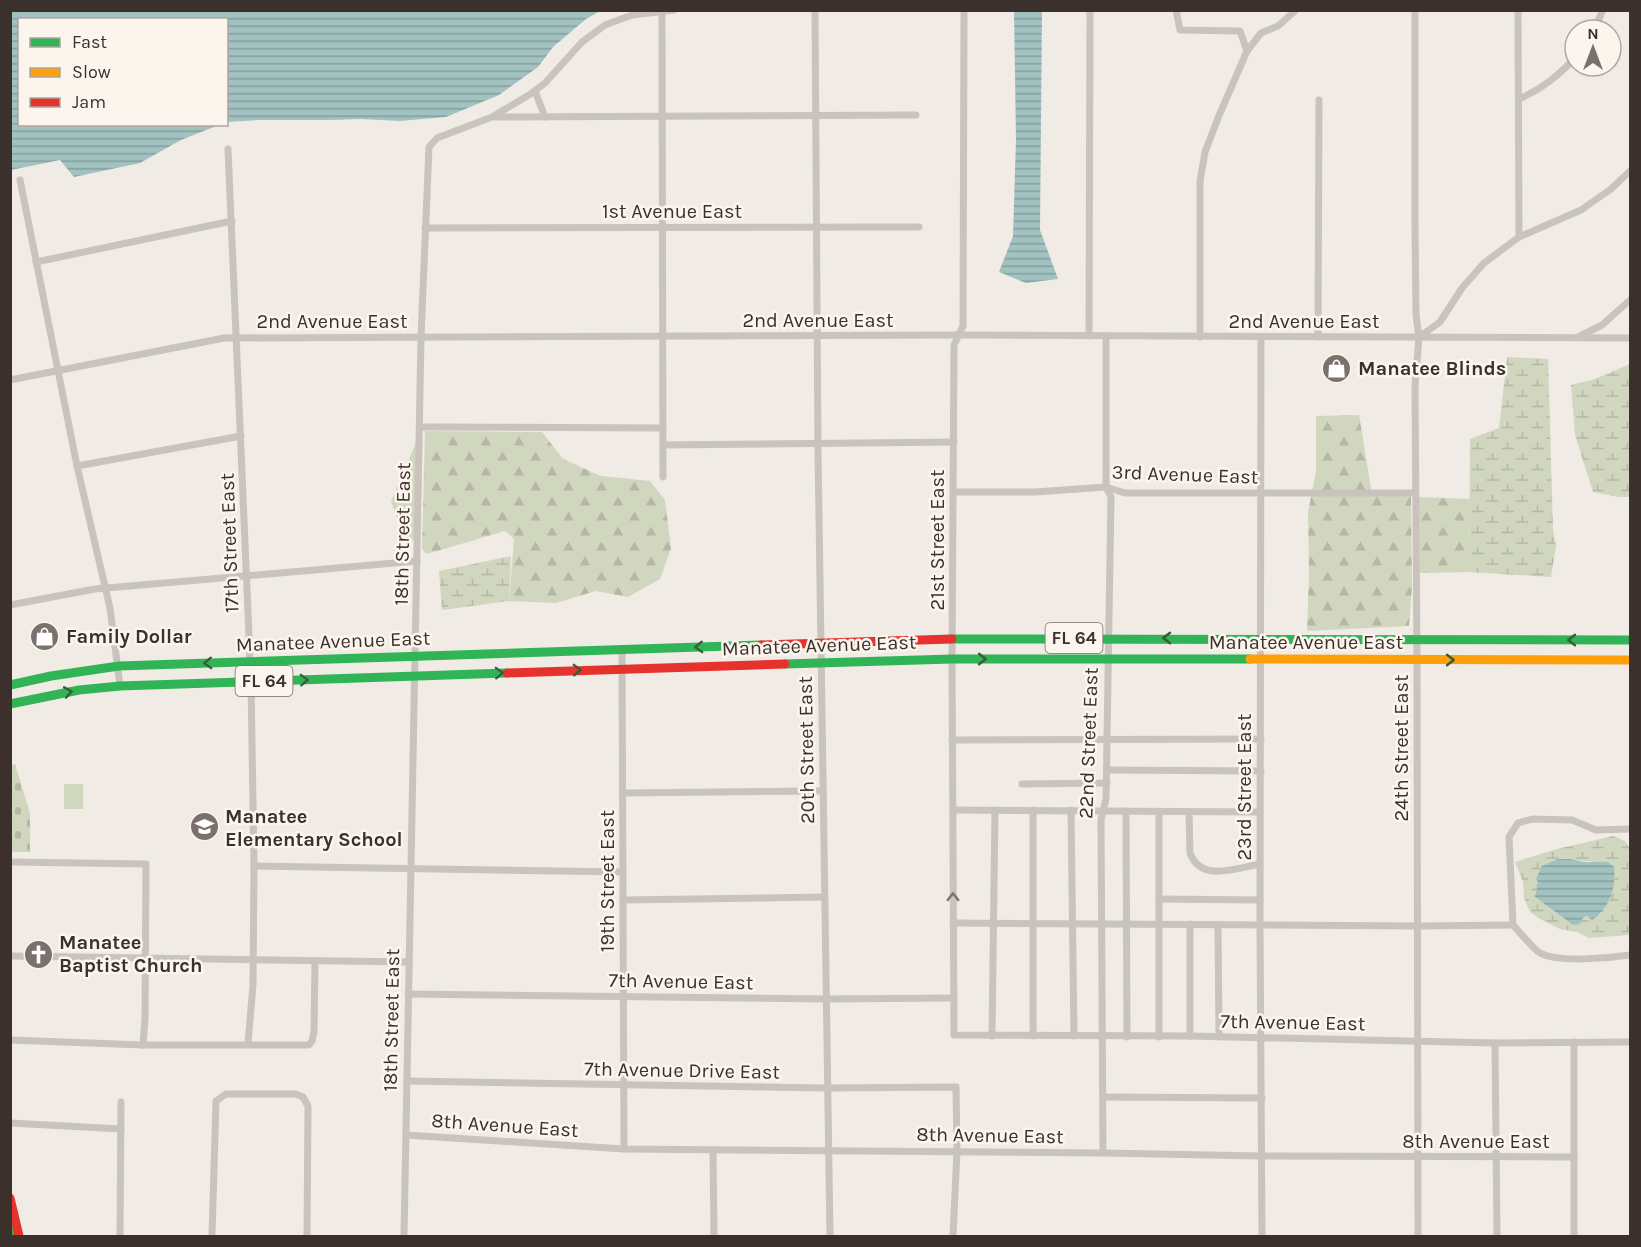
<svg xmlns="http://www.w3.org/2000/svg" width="1641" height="1247" font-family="Karla,sans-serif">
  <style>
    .grass { fill: #d1d6bf }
    .forest { fill: url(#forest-firs) }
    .wetland { fill: url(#wetland-marsh); fill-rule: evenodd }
    .cemetery { fill: url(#cemetery-stones) }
    .water { fill: url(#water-rules) }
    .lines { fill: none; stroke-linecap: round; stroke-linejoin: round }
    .street { stroke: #c9c3be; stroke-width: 7 }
    .fast { stroke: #30b455; stroke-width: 9 }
    .slow { stroke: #ff9f0a; stroke-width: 9 }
    .jam { stroke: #e5322d; stroke-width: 9 }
    .oneway { stroke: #375e3a }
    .oneway2 { stroke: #7b726d }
    .labels { text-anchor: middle; stroke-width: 5; stroke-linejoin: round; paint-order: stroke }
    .shield { fill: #fbf5ee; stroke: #756b66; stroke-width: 1.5 }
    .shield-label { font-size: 18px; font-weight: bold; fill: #3b302b }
    .street-label { font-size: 20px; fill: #3b302b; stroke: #fbf5ee }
    .poi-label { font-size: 20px; font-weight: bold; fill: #3b302b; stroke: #fbf5ee; text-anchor: start }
  </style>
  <defs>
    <pattern id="forest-firs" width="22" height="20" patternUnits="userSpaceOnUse" patternTransform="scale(1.5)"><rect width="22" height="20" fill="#d1d6bf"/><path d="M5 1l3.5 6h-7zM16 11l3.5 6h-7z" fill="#b4b8a4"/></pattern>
    <pattern id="wetland-marsh" width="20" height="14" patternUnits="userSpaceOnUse" patternTransform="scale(1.5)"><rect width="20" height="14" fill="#d1d6bf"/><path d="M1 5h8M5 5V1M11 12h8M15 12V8" fill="none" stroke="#b4b8a4"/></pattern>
    <pattern id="cemetery-stones" width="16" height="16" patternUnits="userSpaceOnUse" patternTransform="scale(1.5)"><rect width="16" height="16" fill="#d1d6bf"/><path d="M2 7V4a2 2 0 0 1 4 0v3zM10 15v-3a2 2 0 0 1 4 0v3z" fill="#b4b8a4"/></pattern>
    <pattern id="water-rules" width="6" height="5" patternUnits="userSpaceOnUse" patternTransform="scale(1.5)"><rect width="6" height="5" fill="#a1c2c1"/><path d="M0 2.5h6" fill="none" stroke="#849e9d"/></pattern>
  </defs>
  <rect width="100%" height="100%" fill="#f0ebe5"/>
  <rect class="grass" x="64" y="784" width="19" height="25"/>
  <g class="forest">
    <polygon points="1359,415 1372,494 1411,496 1412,587 1409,626 1307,631 1309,574 1308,512 1316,472 1316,416"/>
    <polygon points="425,431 542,432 563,459 601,476 650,481 665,500 671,548 660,579 628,597 596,591 556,603 509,601 514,539 505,531 427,554 422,549"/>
    <polygon points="416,443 414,541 401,529 391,501"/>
    <polygon points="1419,497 1470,499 1469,572 1420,573"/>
  </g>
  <g class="wetland">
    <polygon points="1507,357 1548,359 1553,529 1556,546 1551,577 1469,572 1470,439 1499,428"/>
    <polygon points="1630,364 1630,497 1619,497 1593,492 1575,435 1571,385 1595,379"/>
    <polygon points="511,556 509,601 442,610 439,571"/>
    <path d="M1613,836L1625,841L1630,849V932L1628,935L1589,938L1577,932L1560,929L1540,919L1530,912L1524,898L1523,882L1515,862L1557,849ZM1571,859L1576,862L1591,861L1610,899L1598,916H1588L1573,925L1535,897V893L1538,890L1541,869Z"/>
  </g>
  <polygon class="cemetery" points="15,764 30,813 30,852 11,852 11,765"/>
  <g class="water">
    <polygon points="11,10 600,10 600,11 586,19 553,47 538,67 499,95 446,117 400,121 360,119 332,120 258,120 227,122 226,20 20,20 20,124 219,125 181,140 140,163 74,177 60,160 11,170"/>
    <polygon points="1014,11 1042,11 1040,230 1058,279 1026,283 999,272 1013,236 1016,139"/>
    <path d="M1558,859H1571L1582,862H1608L1614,867C1616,888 1610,908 1592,920L1587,916L1582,919L1580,924L1573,925L1535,897C1535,890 1542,886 1536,879L1542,866Z"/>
  </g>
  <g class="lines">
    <g class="street">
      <polyline points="815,10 818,451 830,1236"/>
      <polyline points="964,10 963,326 954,345 952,659 954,1035 1190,1036 1495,1043 1630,1042"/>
      <polyline points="1176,10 1180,30 1240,31 1247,51"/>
      <polyline points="1415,10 1415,224 1416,315 1419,337 1415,386 1417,660 1418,1236"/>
      <polyline points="662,11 663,477"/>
      <polyline points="1594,30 1603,10"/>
      <polyline points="535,91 545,117"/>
      <path d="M1519,99C1542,89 1558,76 1575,58"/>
      <polyline points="495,117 916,115"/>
      <polyline points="228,149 251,682 254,866 253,985 248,1043"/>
      <polyline points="20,180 77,466 110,608 120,686"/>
      <polyline points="425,228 919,227"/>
      <polyline points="1519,237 1581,210 1611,189 1630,171"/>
      <polyline points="36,262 232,221"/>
      <polyline points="1089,336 1090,10"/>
      <polyline points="1580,336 1602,325 1630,300"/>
      <polyline points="1200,337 1200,181 1205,152 1218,118 1247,51 1261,33 1278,26 1296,10"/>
      <polyline points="1261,337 1260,925 1262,1236"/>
      <polyline points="1318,337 1319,100"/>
      <polyline points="1419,337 1440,322 1462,288 1484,263 1519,237 1518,10"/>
      <polyline points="10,380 224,338 959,335 1630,338"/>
      <polyline points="421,427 663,428"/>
      <polyline points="663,445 954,442"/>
      <polyline points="77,466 241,436"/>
      <polyline points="954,492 1035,492 1106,487 1125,493 1415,493"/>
      <polyline points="10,605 95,589 417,561"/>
      <polyline points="622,649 624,1149"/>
      <polyline points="952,740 1261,739"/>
      <polyline points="1107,770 1261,771"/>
      <polyline points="1022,784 1107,783"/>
      <polyline points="623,793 823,791"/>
      <polyline points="953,810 1260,812"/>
      <polyline points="1071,810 1074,1036"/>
      <polyline points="1126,811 1127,1037"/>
      <path d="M1189,812L1190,853C1201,883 1237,868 1260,864"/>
      <path d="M1630,829L1596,830L1572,820L1532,819L1518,823L1509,837L1513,925C1519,931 1533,949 1540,953C1558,963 1610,958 1630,955"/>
      <polyline points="10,862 146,864 145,1018 143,1045"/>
      <polyline points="254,866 623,872"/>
      <polyline points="1159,899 1260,900"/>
      <polyline points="623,900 825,897"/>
      <polyline points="953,923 1418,926 1513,925"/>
      <polyline points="1190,924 1190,1036"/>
      <polyline points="1218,925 1219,1037"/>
      <polyline points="10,956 409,962"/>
      <polyline points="408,994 826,999 953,998"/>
      <polyline points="992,1036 995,810"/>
      <polyline points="1033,1036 1033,810"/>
      <polyline points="1159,1037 1159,812"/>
      <polyline points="10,1040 143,1045 309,1045 312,1041 314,1032 315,961"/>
      <polyline points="1495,1043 1497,1236"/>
      <polyline points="407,1081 828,1088 956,1087 957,1151 953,1236"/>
      <polyline points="1103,1097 1262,1098"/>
      <polyline points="10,1123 121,1129"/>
      <polyline points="406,1135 624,1149 1103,1153 1262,1156 1574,1157"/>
      <polyline points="713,1150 714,1236"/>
      <polyline points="1103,1153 1101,820 1106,799 1111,497 1106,487 1106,337"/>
      <polyline points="120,1236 121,1102"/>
      <polyline points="212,1236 216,1101 226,1094 296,1094 303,1097 308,1106 307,1236"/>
      <polyline points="404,1236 421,337 429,147 437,138 492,117 529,95 545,83 582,42 605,25 632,15 674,10"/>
      <polyline points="1574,1236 1574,1042"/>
    </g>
    <g class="fast">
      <polyline points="952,639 1630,640"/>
      <polyline points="785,664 952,659 1250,659"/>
      <polyline points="10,685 51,676 119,666 761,645"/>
      <polyline points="10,704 79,690 120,686 507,673"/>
      <polyline points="10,1224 12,1236"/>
    </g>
    <polyline class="slow" points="1250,659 1630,660"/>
    <g class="jam">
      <polyline points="761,645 952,639"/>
      <polyline points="507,673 785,664"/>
      <polyline points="10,1198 19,1236"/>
    </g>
  </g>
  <defs><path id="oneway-chevron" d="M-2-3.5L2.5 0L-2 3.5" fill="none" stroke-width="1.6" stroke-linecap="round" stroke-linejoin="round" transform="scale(1.5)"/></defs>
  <g class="oneway">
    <use href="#oneway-chevron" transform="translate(1167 638) rotate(-180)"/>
    <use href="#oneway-chevron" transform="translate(1572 640) rotate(180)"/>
    <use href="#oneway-chevron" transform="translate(699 647) rotate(178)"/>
    <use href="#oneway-chevron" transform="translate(982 659)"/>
    <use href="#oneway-chevron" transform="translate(1450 660)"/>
    <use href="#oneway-chevron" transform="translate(208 663) rotate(178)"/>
    <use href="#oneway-chevron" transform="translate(577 670) rotate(-2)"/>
    <use href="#oneway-chevron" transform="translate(499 673) rotate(-2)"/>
    <use href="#oneway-chevron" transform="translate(304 680) rotate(-2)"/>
    <use href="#oneway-chevron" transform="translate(68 692) rotate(-10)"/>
  </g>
  <use class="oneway2" href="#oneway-chevron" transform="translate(953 897) rotate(-90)"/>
  <defs>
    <symbol id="shop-disc" viewBox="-11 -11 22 22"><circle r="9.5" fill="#7a716c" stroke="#fbf5ee"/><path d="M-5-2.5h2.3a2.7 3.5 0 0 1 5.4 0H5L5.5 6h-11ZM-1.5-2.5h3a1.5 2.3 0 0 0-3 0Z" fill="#fff"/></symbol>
    <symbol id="school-disc" viewBox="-11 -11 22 22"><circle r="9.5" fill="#7a716c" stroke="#fbf5ee"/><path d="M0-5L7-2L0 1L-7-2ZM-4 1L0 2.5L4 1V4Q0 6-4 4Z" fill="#fff"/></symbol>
    <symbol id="church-disc" viewBox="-11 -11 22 22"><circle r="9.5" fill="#7a716c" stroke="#fbf5ee"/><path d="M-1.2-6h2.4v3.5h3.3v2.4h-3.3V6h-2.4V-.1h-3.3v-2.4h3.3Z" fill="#fff"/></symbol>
  </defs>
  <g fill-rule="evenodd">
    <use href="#shop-disc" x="1320" y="352" width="33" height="33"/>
    <use href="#shop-disc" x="28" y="620" width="33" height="33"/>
    <use href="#school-disc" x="188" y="810" width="33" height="33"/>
    <use href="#church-disc" x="22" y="938" width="33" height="33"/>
  </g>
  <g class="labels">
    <g class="shield">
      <rect x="1045.5" y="623" width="57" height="30" rx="4.5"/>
      <rect x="235.5" y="666" width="57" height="30" rx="4.5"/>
    </g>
    <g class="shield-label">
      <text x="1074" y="644">FL 64</text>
      <text x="264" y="687">FL 64</text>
    </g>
    <g class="street-label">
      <text x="672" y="218">1st Avenue East</text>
      <text x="818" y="327">2nd Avenue East</text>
      <text x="332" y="328">2nd Avenue East</text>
      <text x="1304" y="328">2nd Avenue East</text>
      <text transform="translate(1185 474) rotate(2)" y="7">3rd Avenue East</text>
      <text transform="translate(402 534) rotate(-89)" y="7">18th Street East</text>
      <text transform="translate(937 540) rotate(-90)" y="7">21st Street East</text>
      <text transform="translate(229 543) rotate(-92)" y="7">17th Street East</text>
      <text transform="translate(333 641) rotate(-2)" y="7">Manatee Avenue East</text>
      <text x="1306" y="649">Manatee Avenue East</text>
      <text transform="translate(819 645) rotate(-2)" y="7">Manatee Avenue East</text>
      <text transform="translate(1088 743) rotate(-88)" y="7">22nd Street East</text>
      <text transform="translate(1401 748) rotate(-90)" y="7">24th Street East</text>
      <text transform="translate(806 750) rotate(-91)" y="7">20th Street East</text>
      <text transform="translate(1244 787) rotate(-90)" y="7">23rd Street East</text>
      <text transform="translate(607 881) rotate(-90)" y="7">19th Street East</text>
      <text transform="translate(681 981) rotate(1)" y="7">7th Avenue East</text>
      <text transform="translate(391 1020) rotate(-89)" y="7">18th Street East</text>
      <text transform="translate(1293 1022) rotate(1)" y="7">7th Avenue East</text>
      <text transform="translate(682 1070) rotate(1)" y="7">7th Avenue Drive East</text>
      <text transform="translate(505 1125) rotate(4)" y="7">8th Avenue East</text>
      <text transform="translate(990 1135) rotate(1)" y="7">8th Avenue East</text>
      <text x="1476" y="1148">8th Avenue East</text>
    </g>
    <g class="poi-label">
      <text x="1358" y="375">Manatee Blinds</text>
      <text x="66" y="643">Family Dollar</text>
      <text x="225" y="823">Manatee<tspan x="225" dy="23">Elementary School</tspan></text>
      <text x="59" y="949">Manatee<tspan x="59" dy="23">Baptist Church</tspan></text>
    </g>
  </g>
  <rect width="1641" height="1247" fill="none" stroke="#3b302b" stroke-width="24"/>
  <rect x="18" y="18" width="210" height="108" fill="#fbf5ee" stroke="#aea6a0" stroke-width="1.5"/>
  <rect x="30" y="38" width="30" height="9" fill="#30b455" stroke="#aea6a0" stroke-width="1.5"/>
  <text x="72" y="48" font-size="18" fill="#3b302b">Fast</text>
  <rect x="30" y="68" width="30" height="9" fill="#ff9f0a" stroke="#aea6a0" stroke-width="1.5"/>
  <text x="72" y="78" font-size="18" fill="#3b302b">Slow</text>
  <rect x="30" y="98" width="30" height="9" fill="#e5322d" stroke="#aea6a0" stroke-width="1.5"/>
  <text x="72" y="108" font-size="18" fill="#3b302b">Jam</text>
  <g transform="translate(1593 48)"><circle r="28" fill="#fbf5ee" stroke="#aea6a0" stroke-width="1.5"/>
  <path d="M0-4.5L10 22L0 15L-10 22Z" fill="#7a716c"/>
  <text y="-9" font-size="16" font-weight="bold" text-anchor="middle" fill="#3b302b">N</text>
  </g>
</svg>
